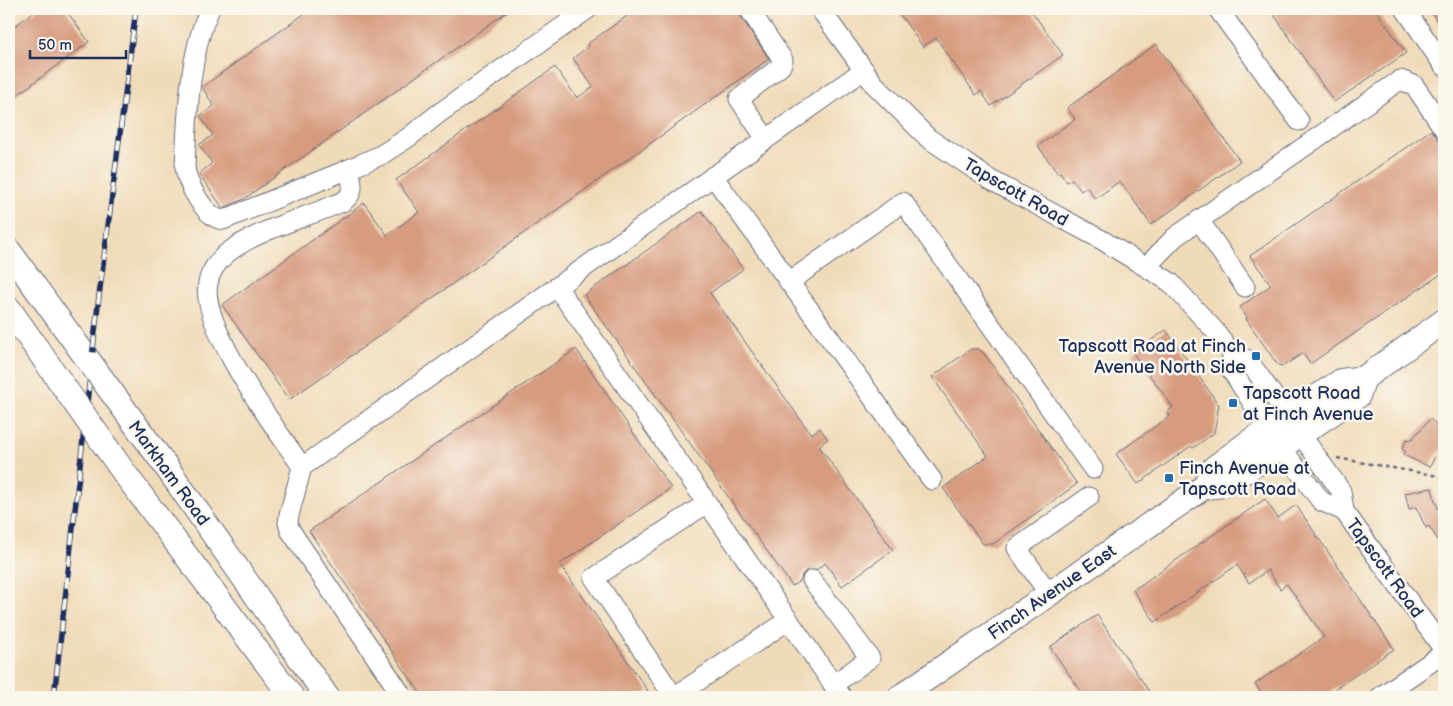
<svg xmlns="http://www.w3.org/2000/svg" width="1453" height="706" font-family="'Balsamiq Sans',sans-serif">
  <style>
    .building { fill: #d79b7f }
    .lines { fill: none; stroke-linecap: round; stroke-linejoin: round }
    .minor-casing { stroke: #666b7e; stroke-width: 21 }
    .major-casing { stroke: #666b7e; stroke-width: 26 }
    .path { stroke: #666b7e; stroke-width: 2.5; stroke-dasharray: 4 4; stroke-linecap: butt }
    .minor { stroke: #fff; stroke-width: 19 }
    .major { stroke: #fff; stroke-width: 24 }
    .rail-casing { stroke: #1b2f5e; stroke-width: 5.5 }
    .rail { stroke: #fbf7ec; stroke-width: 4; stroke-dasharray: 11; stroke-linecap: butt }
    .major-bridge-casing { stroke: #666b7e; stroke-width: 26; stroke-linecap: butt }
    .major-bridge { stroke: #fff; stroke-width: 24 }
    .poi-dot { fill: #1f6fb2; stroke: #fbf7ec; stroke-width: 2 }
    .labels { text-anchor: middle; stroke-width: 5; stroke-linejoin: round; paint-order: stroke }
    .street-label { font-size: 18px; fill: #1b2f5e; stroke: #fbf7ec }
    .poi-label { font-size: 18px; fill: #1b2f5e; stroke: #fbf7ec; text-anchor: start }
  </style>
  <rect width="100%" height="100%" fill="#fbf7ec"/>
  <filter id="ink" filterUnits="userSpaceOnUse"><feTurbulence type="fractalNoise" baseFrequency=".02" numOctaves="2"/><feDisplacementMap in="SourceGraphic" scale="10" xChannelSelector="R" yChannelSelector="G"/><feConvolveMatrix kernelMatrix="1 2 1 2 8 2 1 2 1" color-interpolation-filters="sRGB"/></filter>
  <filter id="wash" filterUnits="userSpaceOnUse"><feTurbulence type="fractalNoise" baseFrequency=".0096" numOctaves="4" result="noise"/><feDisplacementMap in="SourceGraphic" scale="20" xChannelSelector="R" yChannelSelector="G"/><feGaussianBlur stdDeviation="1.12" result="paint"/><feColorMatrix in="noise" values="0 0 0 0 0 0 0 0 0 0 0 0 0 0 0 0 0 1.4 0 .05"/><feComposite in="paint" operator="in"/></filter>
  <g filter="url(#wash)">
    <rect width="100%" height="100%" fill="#f0dbb9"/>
    <g id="blocks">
      <g class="building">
        <polygon points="38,9 65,9 89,42 9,101 9,30"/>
        <polygon points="311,9 511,9 244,199 223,208 199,174 212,163 199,145 213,135 200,116 214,106 202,87"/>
        <polygon points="637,9 738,9 740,15 769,59 289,400 222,305 364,203 387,235 419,212 396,180 555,67 577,98 593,87 573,58 588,47 587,44"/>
        <polygon points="896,9 1030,9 1063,55 991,106 981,91 976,95 936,38 923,47"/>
        <polygon points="1270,9 1375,9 1406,53 1334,102"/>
        <polygon points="1429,9 1444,9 1444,31"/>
        <polygon points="1156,44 1240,161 1151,225 1120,181 1095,199 1087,187 1081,191 1072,179 1067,182 1060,172 1058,174 1038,146 1075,119 1067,108"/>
        <polygon points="1431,130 1444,146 1444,272 1310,364 1303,353 1285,365 1281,366 1277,364 1246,319 1247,318 1240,307 1271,285 1250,256"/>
        <polygon points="702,211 743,269 710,293 811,434 820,428 828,439 819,446 893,550 842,586 825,563 816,570 806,571 802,575 801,580 792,586 584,295"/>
        <polygon points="1166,330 1219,405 1214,433 1193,448 1191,446 1138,484 1116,454 1170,416 1167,412 1173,407 1133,353"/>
        <polygon points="576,349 671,488 560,564 648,691 638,697 423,697 309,531"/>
        <polygon points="971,349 979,349 982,352 983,352 1077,484 993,544 983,544 943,488 988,456 932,377"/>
        <polygon points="1430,419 1444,431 1444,446 1434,458 1430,467 1403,455 1405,451 1402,449 1407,439 1411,440"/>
        <polygon points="1432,488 1435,501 1444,522 1444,550 1429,526 1426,528 1416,507 1409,509 1405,493"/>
        <polygon points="1265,499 1278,518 1296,505 1394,649 1323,697 1264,697 1255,684 1324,637 1287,584 1280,589 1268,570 1249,583 1237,565 1155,622 1133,590"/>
        <polygon points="1097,615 1153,697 1085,697 1050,647"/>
      </g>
    </g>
  </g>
  <g filter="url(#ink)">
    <use href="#blocks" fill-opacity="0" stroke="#666b7e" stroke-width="1"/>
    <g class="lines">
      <defs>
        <g id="minor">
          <path d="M210,9C189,52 187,119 185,167C187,184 205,218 223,220L349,169L381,155L409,137L438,114L588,9"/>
          <polyline points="749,9 783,60 781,66 739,99 766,139"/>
          <polyline points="820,9 874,84 928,138 989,179 1102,240 1170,282 1215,331 1232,353 1248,360 1341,491 1344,511 1444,650"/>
          <polyline points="1218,9 1299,121"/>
          <polyline points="1405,9 1444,66"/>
          <polyline points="713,176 932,480"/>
          <polyline points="1199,220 1245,287"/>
          <polyline points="1146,267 1175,237 1400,80 1414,85 1444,129"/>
          <polyline points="789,282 903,202 1093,469"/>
          <polyline points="557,287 842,697"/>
          <polyline points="1232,353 1232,371 1281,447 1321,501 1344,511"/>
          <path d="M302,467C277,430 199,326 208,283C210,272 218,261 226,254C255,230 309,217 344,201C356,191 352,183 349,169"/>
          <polyline points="812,580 870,658 833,685"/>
          <polyline points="1049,594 1017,548 1089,497"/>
          <polyline points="403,697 290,530 288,523 289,515 302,467 864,70"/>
          <polyline points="674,697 594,578 707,503"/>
          <polyline points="674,697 789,620"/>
          <polyline points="1380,697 1444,653"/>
        </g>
        <g id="major">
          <polyline points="9,251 91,364"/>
          <polyline points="9,309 52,370"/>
          <polyline points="165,465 327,697"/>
          <polyline points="125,474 292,697"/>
          <polyline points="1204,487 1224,485 1358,396 1364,378"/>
          <polyline points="900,697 1204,487 1214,468 1252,440 1341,381 1364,378 1444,321"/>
        </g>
      </defs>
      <use href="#minor" class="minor-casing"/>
      <use href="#major" class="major-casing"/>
      <polyline class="path" points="1337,458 1444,477"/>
      <use href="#minor" class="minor"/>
      <use href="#major" class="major"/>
      <defs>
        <polyline id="rail" points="54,697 99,296 136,9"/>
      </defs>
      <use href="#rail" class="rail-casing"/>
      <use href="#rail" class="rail"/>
      <defs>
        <g id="major-bridge">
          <polyline points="91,364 165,465"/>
          <polyline points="52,370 125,474"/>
        </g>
      </defs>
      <use href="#major-bridge" class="major-bridge-casing"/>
      <use href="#major-bridge" class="major-bridge"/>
    </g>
  </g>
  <g class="poi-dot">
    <rect x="1251" y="351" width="10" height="10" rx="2.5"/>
    <rect x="1228" y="398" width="10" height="10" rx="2.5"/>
    <rect x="1164" y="473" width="10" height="10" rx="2.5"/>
  </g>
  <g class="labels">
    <g class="street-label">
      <text transform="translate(1016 192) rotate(30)" y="6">Tapscott Road</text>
      <text transform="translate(169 473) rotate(54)" y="6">Markham Road</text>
      <text transform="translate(1385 568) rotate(54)" y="6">Tapscott Road</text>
      <text transform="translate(1052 592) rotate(-35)" y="6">Finch Avenue East</text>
    </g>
    <g class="poi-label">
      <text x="1246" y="352" text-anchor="end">Tapscott Road at Finch<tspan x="1246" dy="21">Avenue North Side</tspan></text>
      <text x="1243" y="399">Tapscott Road<tspan x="1243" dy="21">at Finch Avenue</tspan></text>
      <text x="1179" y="474">Finch Avenue at<tspan x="1179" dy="21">Tapscott Road</tspan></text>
    </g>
  </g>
  <rect width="1453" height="706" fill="none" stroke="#fbf7ec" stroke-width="30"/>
  <path d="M30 50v8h96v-8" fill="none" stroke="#1b2f5e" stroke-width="2.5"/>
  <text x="38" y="50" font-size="15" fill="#1b2f5e" stroke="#fbf7ec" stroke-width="4" paint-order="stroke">50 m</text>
</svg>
